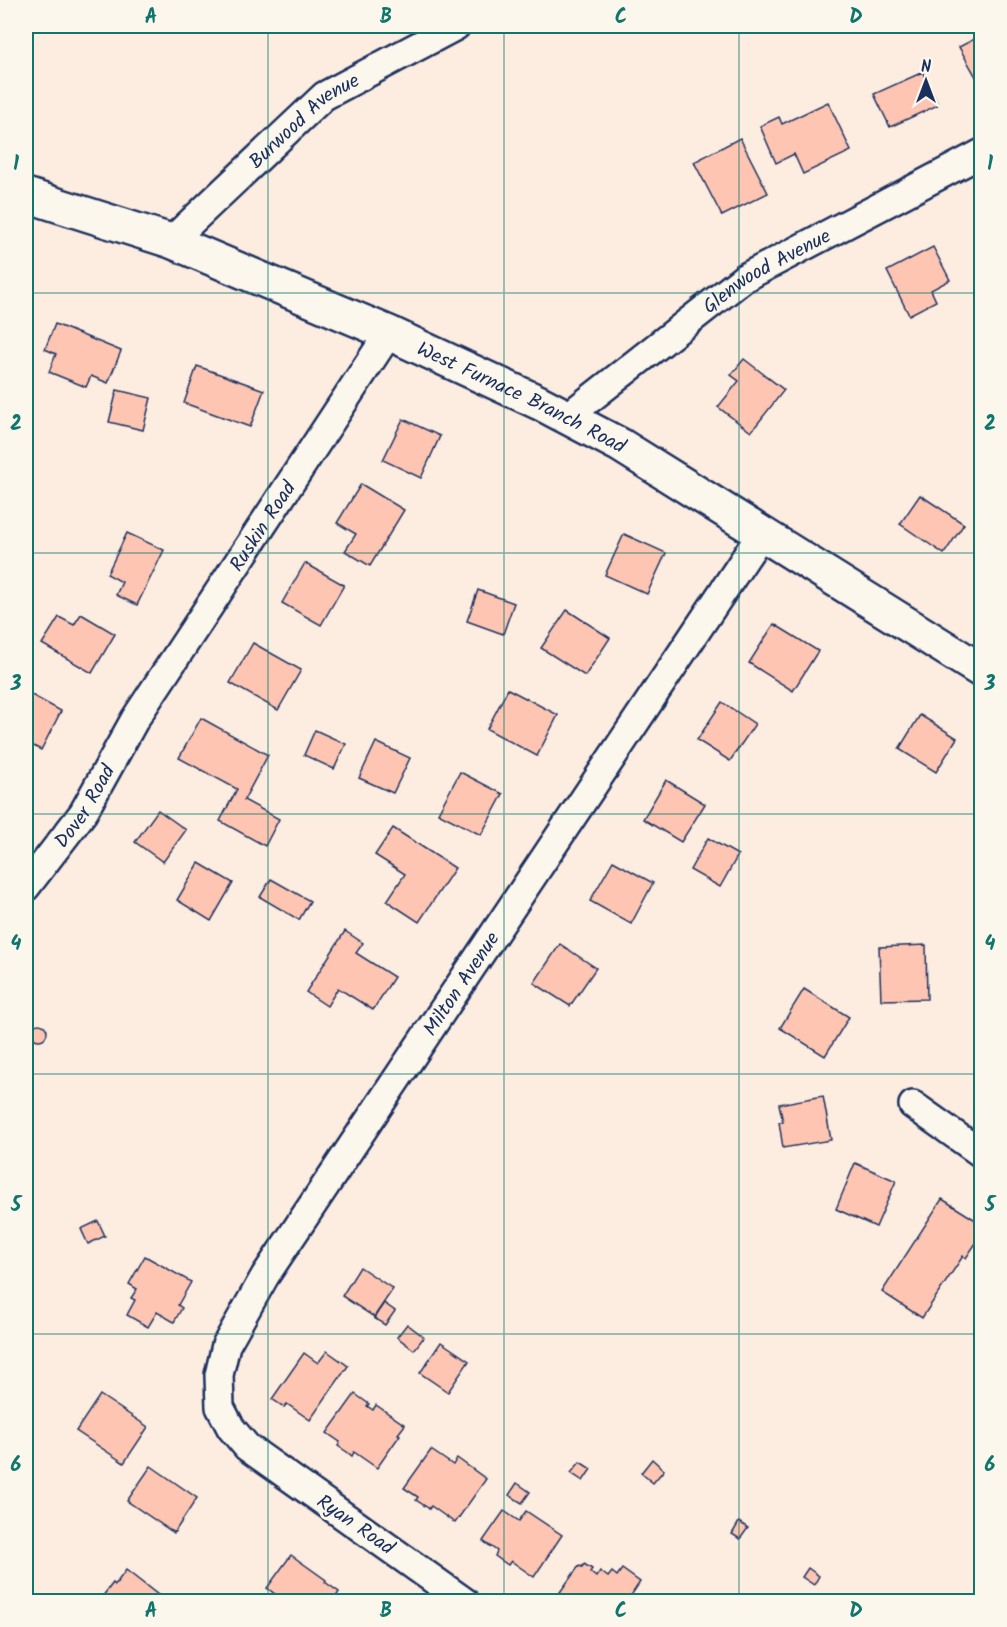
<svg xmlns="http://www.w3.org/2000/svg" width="1007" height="1627" font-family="Kalam,sans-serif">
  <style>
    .building { fill: #fec6b2; stroke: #1b2f5e; stroke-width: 1.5 }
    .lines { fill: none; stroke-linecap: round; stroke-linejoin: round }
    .street-casing { stroke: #1b2f5e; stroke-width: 32 }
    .secondary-casing { stroke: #1b2f5e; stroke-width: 38 }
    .street { stroke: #fbf7ec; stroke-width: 27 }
    .secondary { stroke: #fbf7ec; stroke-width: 33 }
    .grid { fill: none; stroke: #0f766e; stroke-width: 1.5; stroke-opacity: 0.55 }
    .labels { text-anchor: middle; stroke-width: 6; stroke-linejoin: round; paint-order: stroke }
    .street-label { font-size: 20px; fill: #1b2f5e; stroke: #fbf7ec }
    .neatline { fill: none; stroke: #0f766e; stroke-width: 2 }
    .grid-label { font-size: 20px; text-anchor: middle; font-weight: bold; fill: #0f766e }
  </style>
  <rect width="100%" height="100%" fill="#fcede0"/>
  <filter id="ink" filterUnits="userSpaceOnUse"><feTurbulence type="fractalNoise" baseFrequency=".0167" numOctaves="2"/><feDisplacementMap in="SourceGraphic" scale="12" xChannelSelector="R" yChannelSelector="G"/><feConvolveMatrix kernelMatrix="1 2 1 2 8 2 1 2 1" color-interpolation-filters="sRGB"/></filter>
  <g filter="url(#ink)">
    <g class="building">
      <polygon points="982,35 982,81 979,82 959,47"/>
      <polygon points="923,72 938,105 890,127 874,94"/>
      <polygon points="828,102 851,151 803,174 794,154 776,163 760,126 779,117 782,124"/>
      <polygon points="740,138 768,193 722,216 694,162"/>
      <polygon points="933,247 950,280 931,290 936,301 909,315 887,271"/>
      <polygon points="55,324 121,351 108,383 91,376 86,387 49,372 56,354 45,349"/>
      <polygon points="744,359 784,390 751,432 718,407 739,381 731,375"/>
      <polygon points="197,366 264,390 250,427 184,403"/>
      <polygon points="117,390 151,398 143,430 109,422"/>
      <polygon points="403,419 440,436 421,478 383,460"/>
      <polygon points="361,484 404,510 370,566 345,551 356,534 337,523"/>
      <polygon points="920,495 964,524 944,554 900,524"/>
      <polygon points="127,533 164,550 137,605 116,595 122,582 107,574"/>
      <polygon points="624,534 666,553 647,594 605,575"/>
      <polygon points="305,563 344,585 321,625 282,603"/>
      <polygon points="478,590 514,603 503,634 467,621"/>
      <polygon points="567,610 610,638 585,676 541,648"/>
      <polygon points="81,614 115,634 92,673 42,644 59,617 74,625"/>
      <polygon points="774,624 818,651 793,691 749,663"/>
      <polygon points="253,643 301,670 278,710 230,683"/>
      <polygon points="508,689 558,715 537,756 487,729"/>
      <polygon points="26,692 61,711 41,750 26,742"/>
      <polygon points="722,702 755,724 730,761 697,740"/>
      <polygon points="920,715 957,738 936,772 899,749"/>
      <polygon points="201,718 268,755 244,800 279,819 265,846 220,821 237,789 179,758"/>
      <polygon points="315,730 346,744 334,769 304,755"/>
      <polygon points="376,742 410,758 393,793 359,778"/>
      <polygon points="460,772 503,794 481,835 438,813"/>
      <polygon points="666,780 705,804 681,842 643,819"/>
      <polygon points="158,810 186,830 163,862 135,842"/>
      <polygon points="393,828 455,868 419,922 387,901 405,874 375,855"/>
      <polygon points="708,838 738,855 720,887 690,870"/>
      <polygon points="613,861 653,883 631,924 590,901"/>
      <polygon points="199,863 233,883 211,921 177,900"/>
      <polygon points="271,879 310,901 299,920 260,897"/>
      <polygon points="345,931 363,943 356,953 394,977 373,1010 338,988 327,1006 306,992"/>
      <polygon points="560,944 596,968 570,1006 534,983"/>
      <polygon points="926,945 927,999 881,1000 879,947"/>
      <polygon points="804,989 849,1017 825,1056 780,1028"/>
      <circle cx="39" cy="1032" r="8"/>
      <polygon points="823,1096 831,1140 783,1148 779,1122 783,1122 779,1104"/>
      <polygon points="855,1163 896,1181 876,1227 836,1209"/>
      <polygon points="942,1199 982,1224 982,1234 966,1258 963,1256 922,1318 882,1292"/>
      <polygon points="98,1221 105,1236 88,1244 81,1229"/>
      <polygon points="145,1256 191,1282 178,1305 182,1308 174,1322 157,1312 148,1327 127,1315 135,1300 131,1298 137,1289 129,1284"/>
      <polygon points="360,1267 393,1289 374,1317 342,1296"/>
      <polygon points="384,1303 395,1311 385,1325 374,1318"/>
      <polygon points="407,1324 424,1337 414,1350 397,1337"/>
      <polygon points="441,1342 469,1361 448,1392 420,1373"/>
      <polygon points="327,1351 348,1366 310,1420 287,1404 284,1407 272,1399 304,1353 318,1363"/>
      <polygon points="355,1394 369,1404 367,1406 373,1410 376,1405 405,1425 398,1434 400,1435 377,1468 354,1452 352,1456 347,1452 338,1446 340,1442 327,1433"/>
      <polygon points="100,1395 148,1427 124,1463 76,1431"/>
      <polygon points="431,1450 453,1465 457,1458 486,1479 455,1523 431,1506 429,1509 428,1508 416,1500 418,1497 404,1488"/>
      <polygon points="652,1459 664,1470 653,1483 641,1473"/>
      <polygon points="580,1462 591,1469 583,1481 571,1473"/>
      <polygon points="151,1466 197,1498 174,1533 127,1501"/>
      <polygon points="517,1483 530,1492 522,1503 509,1495"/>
      <polygon points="504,1511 519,1521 526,1511 562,1535 534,1577 511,1561 508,1565 495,1556 497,1551 483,1541"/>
      <polygon points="739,1522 748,1528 740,1539 732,1534"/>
      <polygon points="291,1555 326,1580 325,1582 339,1592 333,1602 286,1602 267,1588"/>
      <polygon points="584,1564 592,1569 590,1572 596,1577 600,1571 608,1577 612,1572 617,1576 622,1569 640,1582 630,1597 634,1600 632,1602 573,1602 560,1592 579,1566 582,1567"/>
      <polygon points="808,1568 819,1576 814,1585 802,1577"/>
      <polygon points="126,1570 158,1595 153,1602 98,1602 113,1583 115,1585"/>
    </g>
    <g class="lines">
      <defs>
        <g id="street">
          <path id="s1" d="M171,241L324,96L456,26"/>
          <path id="s2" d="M567,417L744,278L982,153"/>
          <path id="s3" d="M26,887L83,813L135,719L389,333"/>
          <polyline points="913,1105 982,1154"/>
          <path id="s4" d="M465,1602L247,1447L231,1428L220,1407L219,1375L226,1345L265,1276L762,533"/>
        </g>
        <g id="secondary">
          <path id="s5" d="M26,195L171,241L389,333L540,403L620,445L982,671"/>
        </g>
      </defs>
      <use href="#street" class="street-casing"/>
      <use href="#secondary" class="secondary-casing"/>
      <use href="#street" class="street"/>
      <use href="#secondary" class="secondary"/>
    </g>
  </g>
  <path class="grid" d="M268,26V1602M504,26V1602M739,26V1602M26,293H982M26,553H982M26,814H982M26,1074H982M26,1334H982"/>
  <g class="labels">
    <g class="street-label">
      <text dy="7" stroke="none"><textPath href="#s1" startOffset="180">Burwood Avenue</textPath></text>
      <text dy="7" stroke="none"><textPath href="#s2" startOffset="248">Glenwood Avenue</textPath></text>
      <text dy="7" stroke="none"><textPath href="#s5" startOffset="536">West Furnace Branch Road</textPath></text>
      <text dy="7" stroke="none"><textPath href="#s3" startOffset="432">Ruskin Road</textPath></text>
      <text dy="7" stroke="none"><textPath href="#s3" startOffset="100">Dover Road</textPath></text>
      <text dy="7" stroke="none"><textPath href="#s4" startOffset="810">Milton Avenue</textPath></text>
      <text transform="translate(356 1524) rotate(35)" y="7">Ryan Road</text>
    </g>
  </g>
  <rect width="1007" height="1627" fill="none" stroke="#fbf7ec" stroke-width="66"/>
  <g transform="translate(926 81)" stroke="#fbf7ec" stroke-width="4.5" paint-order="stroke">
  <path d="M0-4.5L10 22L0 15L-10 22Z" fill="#1b2f5e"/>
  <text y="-9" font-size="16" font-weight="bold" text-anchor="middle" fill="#1b2f5e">N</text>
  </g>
  <rect x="33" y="33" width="941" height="1561" class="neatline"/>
  <g class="grid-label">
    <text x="151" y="23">A</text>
    <text x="386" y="23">B</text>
    <text x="621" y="23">C</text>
    <text x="856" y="23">D</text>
    <text x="16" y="170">1</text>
    <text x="990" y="170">1</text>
    <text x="16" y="430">2</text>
    <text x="990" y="430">2</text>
    <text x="16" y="690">3</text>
    <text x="990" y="690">3</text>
    <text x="16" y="950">4</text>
    <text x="990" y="950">4</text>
    <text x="16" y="1211">5</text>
    <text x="990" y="1211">5</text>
    <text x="16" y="1471">6</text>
    <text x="990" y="1471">6</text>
    <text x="151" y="1617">A</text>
    <text x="386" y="1617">B</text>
    <text x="621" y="1617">C</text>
    <text x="856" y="1617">D</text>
  </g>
</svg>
